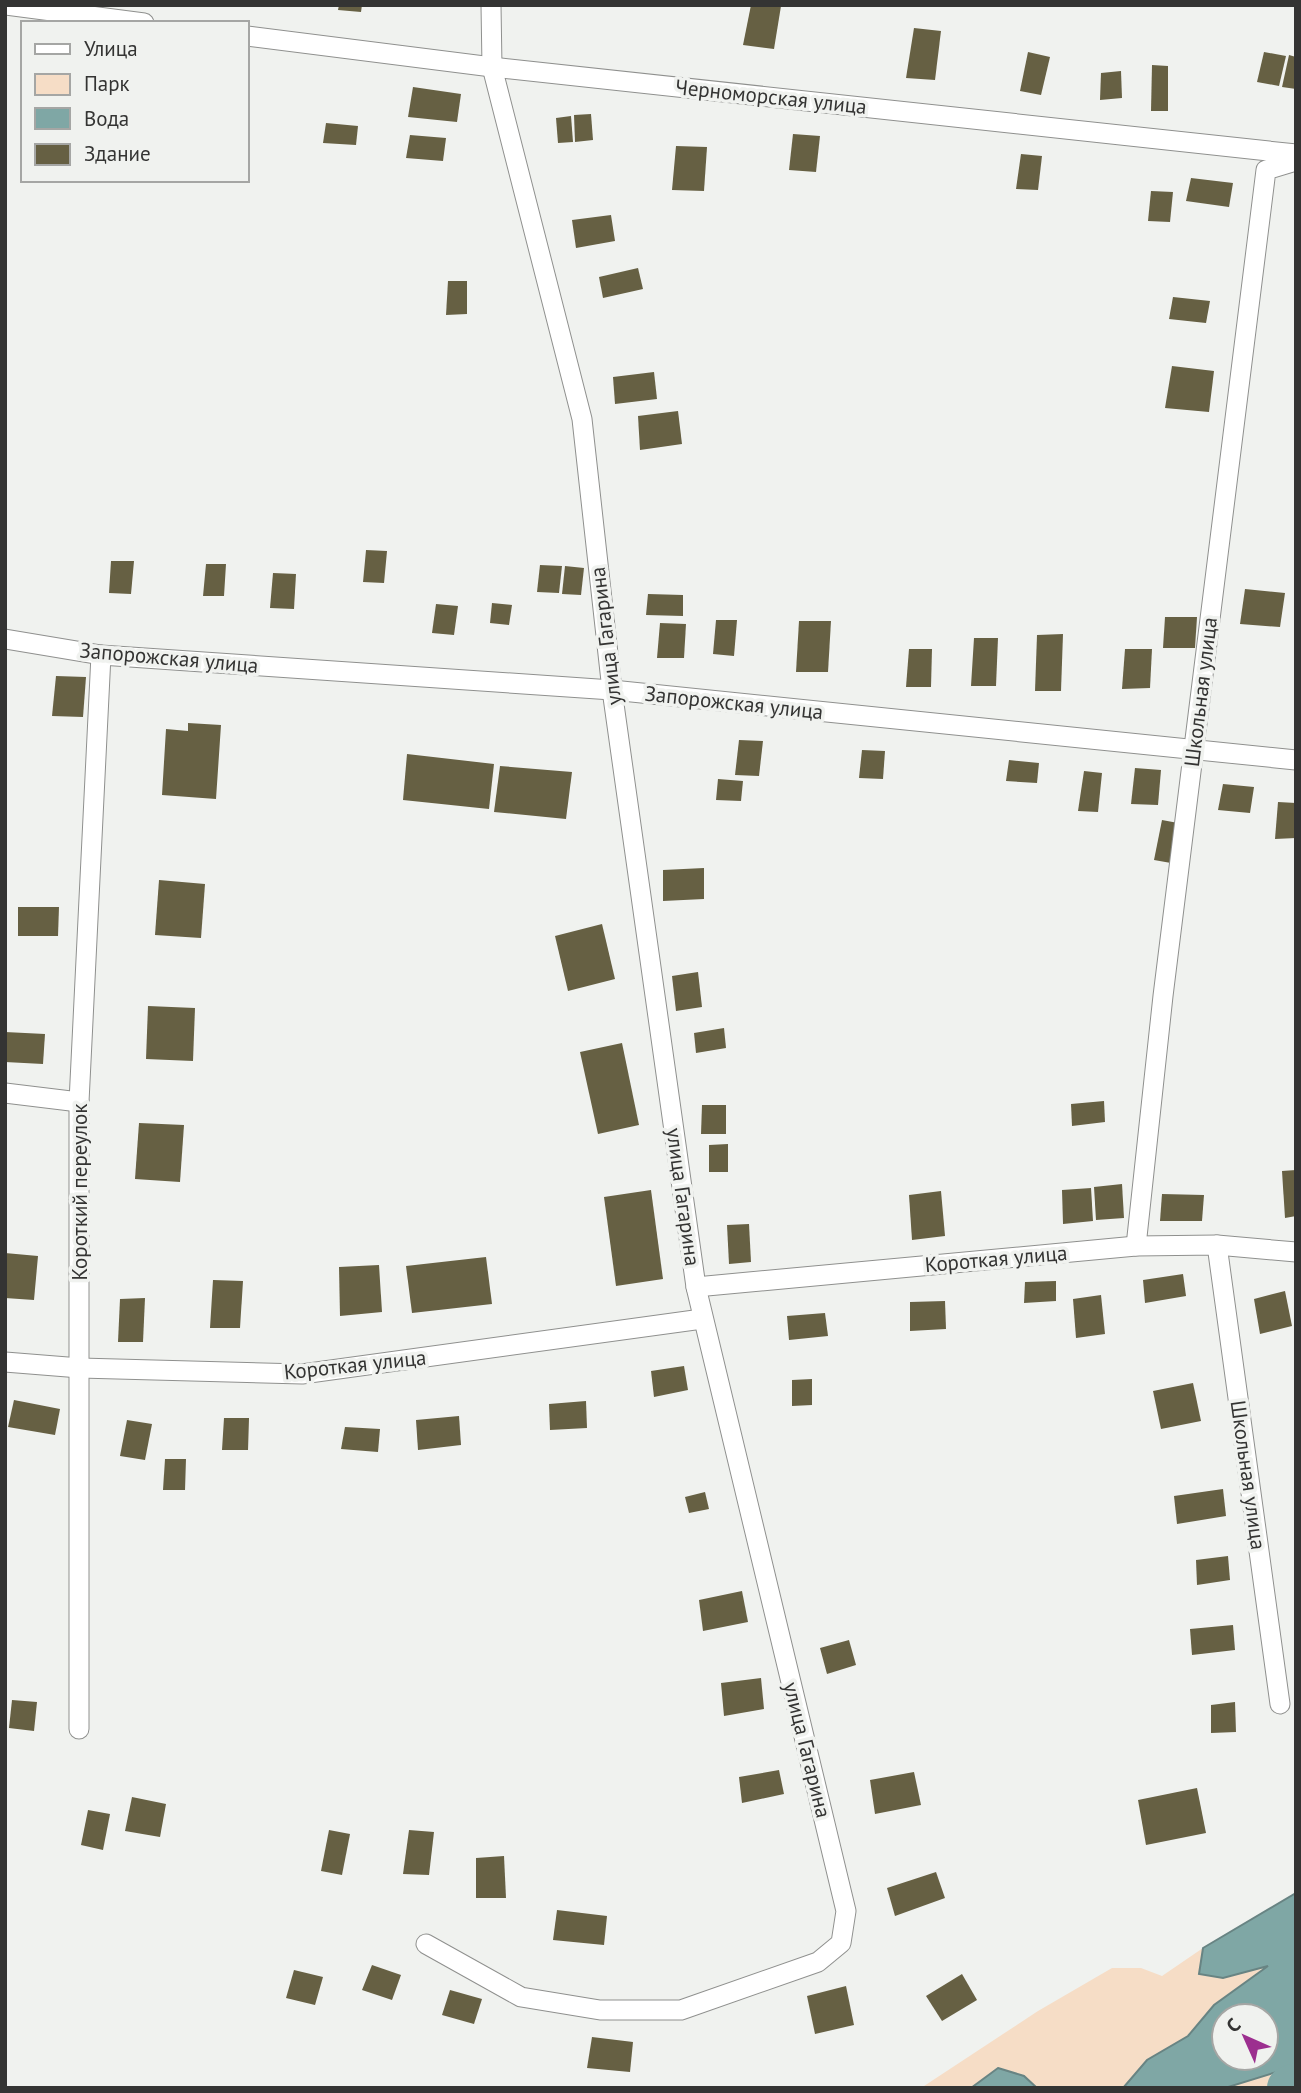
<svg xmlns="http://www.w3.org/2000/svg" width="1301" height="2093" font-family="'PT Sans',sans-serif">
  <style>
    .green { fill: #f6ddc6 }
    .water { fill: #7fa7a5; stroke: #688483; stroke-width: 2; fill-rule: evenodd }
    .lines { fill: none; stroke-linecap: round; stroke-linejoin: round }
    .river { stroke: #7fa7a5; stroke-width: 44 }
    .building { fill: #666043 }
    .minor-casing { stroke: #8f908e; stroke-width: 21 }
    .minor { stroke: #fff; stroke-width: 19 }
    .labels { text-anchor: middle; stroke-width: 7; stroke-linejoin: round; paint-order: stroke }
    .street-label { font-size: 21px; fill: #343433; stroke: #f0f2ef }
  </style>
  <rect width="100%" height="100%" fill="#f0f2ef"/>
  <g class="green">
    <polygon points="1203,1948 1200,1974 1223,1978 1271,1965 1214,2005 1188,2036 1147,2060 1123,2088 1037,2088 1024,2076 998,2068 971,2088 921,2088 1038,2011 1112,1968 1141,1968 1162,1976"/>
    <polygon points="1296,2066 1296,2088 1225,2088"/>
  </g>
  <g class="water">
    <path d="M1296,1893V2066L1225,2088H1123L1147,2060L1188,2036L1214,2005L1268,1966L1223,1978L1199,1974L1203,1948ZM1224,2016H1266V2058H1224Z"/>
    <polygon points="998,2068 1024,2076 1037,2088 971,2088"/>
  </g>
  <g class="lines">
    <polyline class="river" points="1289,2088 1296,2085"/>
  </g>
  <g class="building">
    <polygon points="339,5 362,5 361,12 338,10"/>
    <polygon points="751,5 781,6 774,49 743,45"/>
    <polygon points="914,28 941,31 935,80 906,78"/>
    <polygon points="1028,52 1050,57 1041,95 1020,91"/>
    <polygon points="1264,52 1286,56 1279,86 1257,82"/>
    <polygon points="1289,55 1296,57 1296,89 1282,87"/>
    <polygon points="1152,65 1168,66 1168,111 1151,111"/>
    <polygon points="1121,71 1122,98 1100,100 1101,73"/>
    <polygon points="413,87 461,94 457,122 408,117"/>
    <polygon points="591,114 593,140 575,142 574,115"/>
    <polygon points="571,116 573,142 558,143 556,118"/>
    <polygon points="326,123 358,126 356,145 323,143"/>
    <polygon points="793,134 820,136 816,172 789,170"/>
    <polygon points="410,135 446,138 443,161 406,158"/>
    <polygon points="676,146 707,147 704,191 672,190"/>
    <polygon points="1021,154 1042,156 1038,190 1016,189"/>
    <polygon points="1191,178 1233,183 1229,207 1186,201"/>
    <polygon points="1151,191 1173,192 1170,222 1148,221"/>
    <polygon points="611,215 615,241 576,248 572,220"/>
    <polygon points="638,268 643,289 603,298 599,277"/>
    <polygon points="448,281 467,281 467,314 446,315"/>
    <polygon points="1173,297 1210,301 1206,323 1169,319"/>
    <polygon points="1172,366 1214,371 1209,412 1165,408"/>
    <polygon points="654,372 657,399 615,404 613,377"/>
    <polygon points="678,411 682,444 640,450 638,416"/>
    <polygon points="366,550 387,551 384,583 363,582"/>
    <polygon points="111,561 134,561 131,594 109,593"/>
    <polygon points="206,564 226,564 224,596 203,596"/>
    <polygon points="540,565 562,566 559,593 537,592"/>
    <polygon points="565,566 584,568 581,595 562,594"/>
    <polygon points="273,573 296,574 294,609 270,608"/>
    <polygon points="1245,589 1285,593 1280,627 1240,624"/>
    <polygon points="648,594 683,595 683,616 646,615"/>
    <polygon points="492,603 512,605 509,625 490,623"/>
    <polygon points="436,604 458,606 454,635 432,633"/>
    <polygon points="1165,617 1197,617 1195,648 1163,648"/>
    <polygon points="716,620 737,620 734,656 713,654"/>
    <polygon points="799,621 831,621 828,672 796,672"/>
    <polygon points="660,623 686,624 684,658 657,658"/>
    <polygon points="1063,634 1061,691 1035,691 1037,635"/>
    <polygon points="974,638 998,638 996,686 971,686"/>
    <polygon points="909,649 932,649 931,687 906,687"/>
    <polygon points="1125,649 1152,649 1150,688 1122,689"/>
    <polygon points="56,676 86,677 83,717 52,716"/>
    <polygon points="188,723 221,725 216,799 162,795 166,729 188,731"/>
    <polygon points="739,740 763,741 759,776 735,775"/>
    <polygon points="862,750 885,751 883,779 859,778"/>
    <polygon points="407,754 494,764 489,809 403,800"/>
    <polygon points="1009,760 1039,763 1037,783 1006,781"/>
    <polygon points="500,766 572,772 566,819 494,812"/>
    <polygon points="1135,768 1161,770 1158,805 1131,804"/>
    <polygon points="1084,771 1102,773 1098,812 1078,811"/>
    <polygon points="718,779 743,781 741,801 716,800"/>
    <polygon points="1223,784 1254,787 1250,813 1218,810"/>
    <polygon points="1278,802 1296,803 1296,838 1275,839"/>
    <polygon points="1162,820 1178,823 1171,863 1154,860"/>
    <polygon points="704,868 704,899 663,901 663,870"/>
    <polygon points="159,880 205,884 201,938 155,935"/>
    <polygon points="18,907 59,907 58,936 18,936"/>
    <polygon points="602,924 615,979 568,991 555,936"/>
    <polygon points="698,972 702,1007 676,1011 672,976"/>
    <polygon points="148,1006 195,1008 193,1061 146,1059"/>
    <polygon points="724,1028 726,1048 696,1053 694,1033"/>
    <polygon points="5,1032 45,1034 43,1064 5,1062"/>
    <polygon points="622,1043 639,1125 598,1134 580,1052"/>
    <polygon points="1104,1101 1105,1122 1072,1126 1071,1104"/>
    <polygon points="702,1105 726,1105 726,1134 701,1134"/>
    <polygon points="139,1123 184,1125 180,1182 135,1179"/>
    <polygon points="728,1144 728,1172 709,1172 709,1145"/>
    <polygon points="1296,1170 1296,1216 1285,1218 1282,1171"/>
    <polygon points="1122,1184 1124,1218 1096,1220 1094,1187"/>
    <polygon points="1091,1188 1093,1221 1063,1224 1062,1190"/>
    <polygon points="651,1190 663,1279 616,1286 604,1197"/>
    <polygon points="941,1191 945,1236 912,1240 909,1195"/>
    <polygon points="1162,1194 1204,1195 1202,1221 1160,1221"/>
    <polygon points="749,1224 751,1262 729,1264 727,1225"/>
    <polygon points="5,1253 38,1256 34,1300 5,1298"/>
    <polygon points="486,1257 492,1304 412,1313 406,1266"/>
    <polygon points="379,1265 382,1312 340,1316 339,1267"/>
    <polygon points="1183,1274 1186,1296 1145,1303 1143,1280"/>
    <polygon points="213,1280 243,1281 240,1328 210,1328"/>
    <polygon points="1056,1281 1056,1301 1024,1303 1025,1282"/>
    <polygon points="1285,1291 1292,1326 1260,1334 1254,1299"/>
    <polygon points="1101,1295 1105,1334 1076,1338 1073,1299"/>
    <polygon points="145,1298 143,1342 118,1342 120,1299"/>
    <polygon points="945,1301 946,1329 910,1331 910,1302"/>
    <polygon points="825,1313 828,1336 789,1340 787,1316"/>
    <polygon points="684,1366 688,1390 654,1397 651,1371"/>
    <polygon points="812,1379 812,1405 792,1406 792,1380"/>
    <polygon points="1193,1383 1201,1421 1161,1429 1153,1391"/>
    <polygon points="14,1400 60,1409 55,1435 8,1427"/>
    <polygon points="586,1401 587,1428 550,1430 549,1404"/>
    <polygon points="459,1416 461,1445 418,1450 416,1420"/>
    <polygon points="224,1418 249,1418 248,1450 222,1450"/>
    <polygon points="127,1420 152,1424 145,1460 120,1456"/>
    <polygon points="345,1427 380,1429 378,1452 341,1449"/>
    <polygon points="165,1459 186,1459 185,1490 163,1490"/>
    <polygon points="1223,1489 1226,1516 1177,1524 1174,1496"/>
    <polygon points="705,1492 709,1509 689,1513 685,1497"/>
    <polygon points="1228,1556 1230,1580 1197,1585 1196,1560"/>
    <polygon points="742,1591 748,1622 703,1631 699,1600"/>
    <polygon points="1233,1625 1235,1650 1192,1655 1190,1629"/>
    <polygon points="849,1640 856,1665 827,1674 820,1648"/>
    <polygon points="761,1678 764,1709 724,1716 721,1683"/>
    <polygon points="12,1700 37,1702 34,1731 9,1728"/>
    <polygon points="1235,1702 1236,1732 1211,1733 1211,1705"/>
    <polygon points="779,1770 784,1794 742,1803 739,1777"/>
    <polygon points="914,1772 921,1805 875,1814 870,1780"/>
    <polygon points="1197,1788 1206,1833 1146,1845 1138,1800"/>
    <polygon points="132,1797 166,1804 160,1837 125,1831"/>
    <polygon points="88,1810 110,1814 103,1850 81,1845"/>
    <polygon points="329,1830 350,1834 342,1875 321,1871"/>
    <polygon points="409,1830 434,1832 429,1875 403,1874"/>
    <polygon points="504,1856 506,1898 476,1898 476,1858"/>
    <polygon points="936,1872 945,1898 895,1916 887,1888"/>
    <polygon points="557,1910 607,1916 604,1945 553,1940"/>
    <polygon points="372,1965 401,1975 392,2000 362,1990"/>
    <polygon points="294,1970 323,1977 315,2005 286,1998"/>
    <polygon points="962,1974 977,2000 942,2021 926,1996"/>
    <polygon points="846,1986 854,2025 815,2034 807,1996"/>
    <polygon points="450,1990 482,1999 474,2024 442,2015"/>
    <polygon points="592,2037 633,2042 630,2072 587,2068"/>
  </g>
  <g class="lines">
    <defs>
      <g id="minor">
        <polyline points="6,5 144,23"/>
        <polyline points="247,36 492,67 1296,154"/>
        <polyline points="5,639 101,655 612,690 1296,760"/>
        <polyline points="5,1093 79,1102"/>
        <polyline points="1217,1245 1280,1704"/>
        <polyline points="1136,1246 1163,996 1266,170 1296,161"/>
        <polyline points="696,1287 1136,1246 1217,1245 1296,1252"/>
        <polyline points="5,1362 80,1368 302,1374 702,1319"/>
        <polyline points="79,1729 79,1102 101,655"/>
        <polyline points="426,1944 521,1997 600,2010 681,2010 818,1962 841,1943 846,1911 696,1287 612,690 582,419 492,67 491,5"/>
      </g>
    </defs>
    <use href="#minor" class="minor-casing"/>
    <use href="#minor" class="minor"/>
  </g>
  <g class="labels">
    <g class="street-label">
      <text transform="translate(771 97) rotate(6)" y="7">Черноморская улица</text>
      <text transform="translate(606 636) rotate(-97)" y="7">улица Гагарина</text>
      <text transform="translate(169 658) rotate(5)" y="7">Запорожская улица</text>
      <text transform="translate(1201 692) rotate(-83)" y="7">Школьная улица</text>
      <text transform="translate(734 703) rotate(6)" y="7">Запорожская улица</text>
      <text transform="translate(80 1192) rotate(-90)" y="7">Короткий переулок</text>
      <text transform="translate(683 1197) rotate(82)" y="7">улица Гагарина</text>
      <text transform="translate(996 1259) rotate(-5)" y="7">Короткая улица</text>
      <text transform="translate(355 1365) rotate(-6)" y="7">Короткая улица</text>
      <text transform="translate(1248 1475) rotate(82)" y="7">Школьная улица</text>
      <text transform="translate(807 1750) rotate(76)" y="7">улица Гагарина</text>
    </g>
  </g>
  <rect width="1301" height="2093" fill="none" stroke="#343433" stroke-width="14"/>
  <rect x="21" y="21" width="228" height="161" fill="#f0f2ef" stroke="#a5a6a4" stroke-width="2"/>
  <rect x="35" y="44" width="35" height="10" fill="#ffffff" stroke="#a5a6a4" stroke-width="2"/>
  <text x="84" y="56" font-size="21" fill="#343433">Улица</text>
  <rect x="35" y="74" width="35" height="21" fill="#f6ddc6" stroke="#a5a6a4" stroke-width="2"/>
  <text x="84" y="91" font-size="21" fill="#343433">Парк</text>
  <rect x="35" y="108" width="35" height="21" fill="#7fa7a5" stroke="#a5a6a4" stroke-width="2"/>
  <text x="84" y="126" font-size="21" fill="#343433">Вода</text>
  <rect x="35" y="144" width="35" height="21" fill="#666043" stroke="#a5a6a4" stroke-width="2"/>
  <text x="84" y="161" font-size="21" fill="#343433">Здание</text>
  <g transform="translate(1245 2037) rotate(315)"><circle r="33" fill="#f0f2ef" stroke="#a5a6a4" stroke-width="2"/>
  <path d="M0-5L12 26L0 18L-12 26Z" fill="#9c2f8f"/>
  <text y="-10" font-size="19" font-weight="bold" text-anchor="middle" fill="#343433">С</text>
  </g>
</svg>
